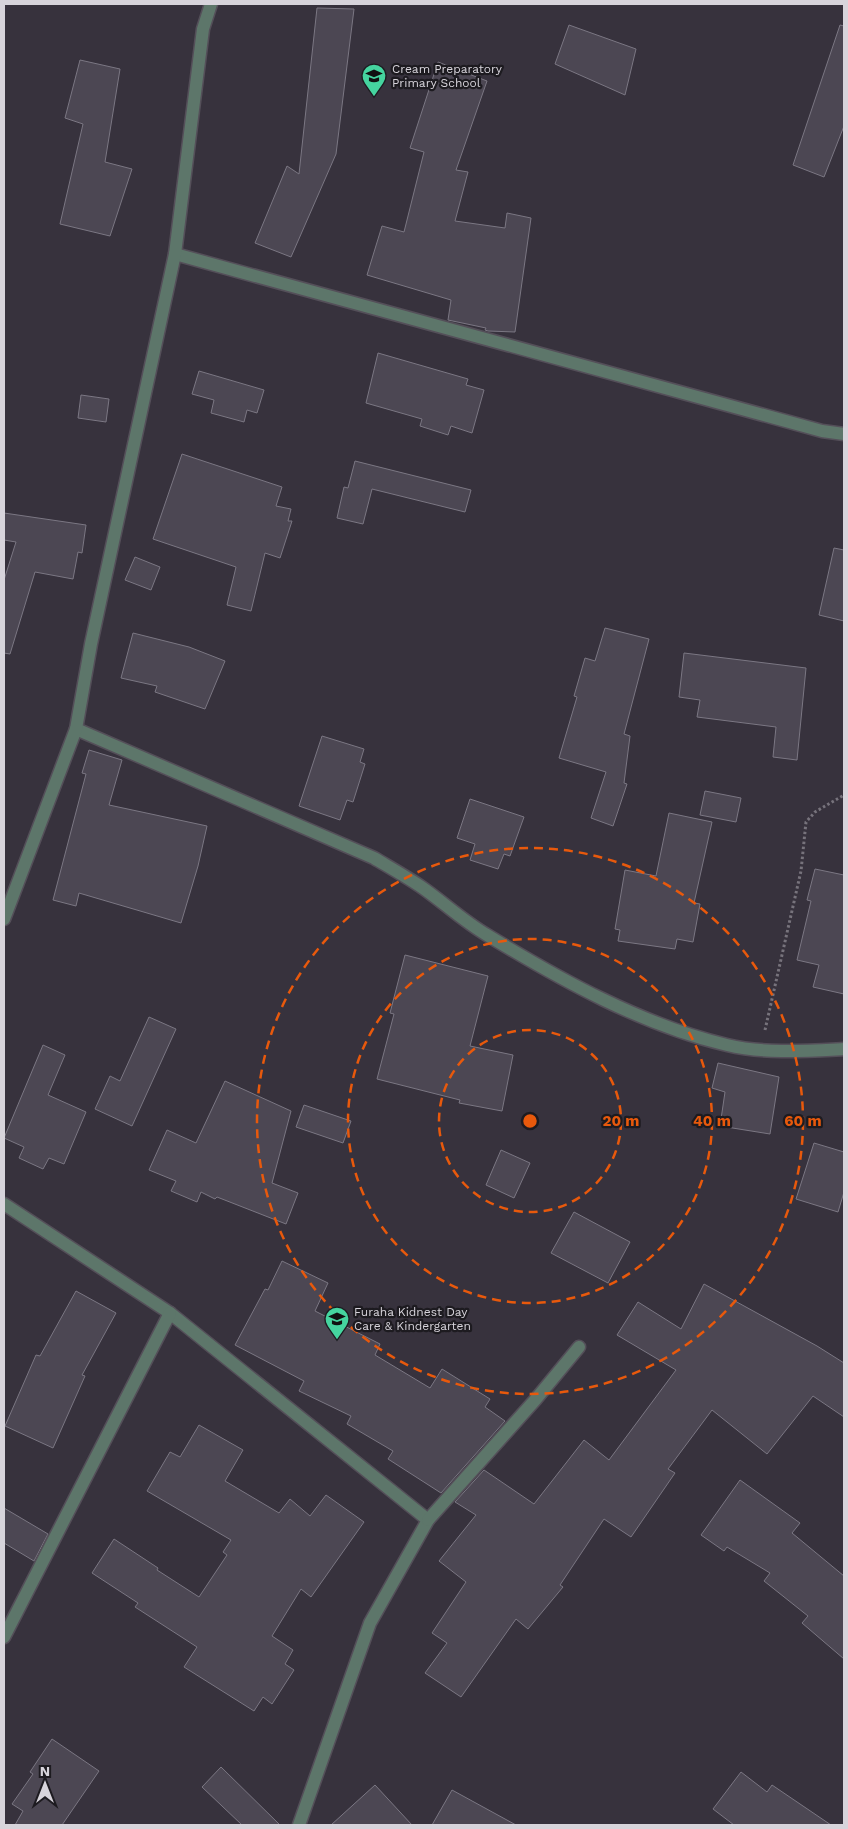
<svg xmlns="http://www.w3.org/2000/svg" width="848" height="1829" font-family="'Work Sans',sans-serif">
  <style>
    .building { fill: #4c4753; stroke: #7b7783 }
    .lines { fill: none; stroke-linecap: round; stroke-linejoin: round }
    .minor-casing { stroke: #544f59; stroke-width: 15 }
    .path { stroke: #77737c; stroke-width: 3; stroke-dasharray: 2.5 2.5; stroke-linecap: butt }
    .minor { stroke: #5d766a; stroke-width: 12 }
    .ring { fill: none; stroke: #e8590c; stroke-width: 2.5; stroke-dasharray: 9 6 }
    .labels { text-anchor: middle; stroke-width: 4.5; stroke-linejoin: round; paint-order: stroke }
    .poi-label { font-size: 12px; fill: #d7d4db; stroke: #1d1b20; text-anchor: start }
    .centre { fill: #e8590c; stroke: #1d1b20; stroke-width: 2.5 }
    .ring-label { font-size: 15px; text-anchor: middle; font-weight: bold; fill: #e8590c; stroke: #1d1b20; stroke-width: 4.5; stroke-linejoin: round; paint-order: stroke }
  </style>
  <rect width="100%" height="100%" fill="#37323d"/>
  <g class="building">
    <polygon points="317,8 354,9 336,154 291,257 255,243 287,166 299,174"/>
    <polygon points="569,25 636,49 625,95 555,64"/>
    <polygon points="840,25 844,26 844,126 824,177 793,165"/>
    <polygon points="80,60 120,69 105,162 132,169 110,236 60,224 83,124 65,118"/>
    <polygon points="438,62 487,81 456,170 468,172 455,221 505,228 507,213 531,218 515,332 488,331 485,330 486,328 448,320 451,300 367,275 382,226 404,232 424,152 410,148"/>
    <polygon points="378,353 468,379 466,385 484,390 472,433 451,426 448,435 420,426 422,419 366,403"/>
    <polygon points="199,371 264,390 257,413 247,410 244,422 211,413 214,400 192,394"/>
    <polygon points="81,395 109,399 106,422 78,418"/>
    <polygon points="182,454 282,487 276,506 291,509 288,521 292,521 280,558 265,553 251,611 227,605 236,567 153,539"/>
    <polygon points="355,461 471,490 465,512 372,489 363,524 337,518 344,487 348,488"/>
    <polygon points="4,513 86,525 82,553 78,552 73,579 35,572 10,654 4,653 4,580 16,542 4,540"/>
    <polygon points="834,548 844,550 844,621 819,615"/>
    <polygon points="135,557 160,567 151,590 125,580"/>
    <polygon points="605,628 649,639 624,734 630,736 624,783 627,784 613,826 591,818 606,772 559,758 577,697 574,696 585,658 595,661"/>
    <polygon points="133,633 189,647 225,661 205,709 155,692 157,686 121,678"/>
    <polygon points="684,653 806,668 797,760 773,757 776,727 697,717 700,700 679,697"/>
    <polygon points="322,736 364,749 360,762 365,764 353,802 347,800 340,820 299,806"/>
    <polygon points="89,750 122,760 109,805 207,826 198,866 181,923 79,893 76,906 53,900 86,774 82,773"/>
    <polygon points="705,791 741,798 736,822 700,815"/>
    <polygon points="470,799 524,817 510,856 504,854 498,869 470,860 475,844 457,838"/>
    <polygon points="669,813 712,822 694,903 700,904 693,942 677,939 675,949 618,941 620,930 615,929 625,870 656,876"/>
    <polygon points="815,869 844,875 844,994 813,987 819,965 797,960 811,901 807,900"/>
    <polygon points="405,955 488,976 470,1046 513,1055 502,1111 459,1103 460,1100 377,1079 394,1014 390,1013"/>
    <polygon points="149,1017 176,1029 132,1126 95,1109 110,1076 120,1081"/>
    <polygon points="43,1045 65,1055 48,1095 86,1112 64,1164 49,1158 43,1169 19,1158 24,1147 4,1138"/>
    <polygon points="718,1063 779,1077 770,1134 720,1126 725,1092 712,1088"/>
    <polygon points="225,1081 291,1111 272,1183 298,1193 286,1224 217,1197 215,1199 201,1192 197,1202 171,1191 176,1181 149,1170 167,1130 196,1143"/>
    <polygon points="304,1105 351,1121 343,1143 296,1127"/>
    <polygon points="814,1143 844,1152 844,1192 838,1212 796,1199"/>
    <polygon points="501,1150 530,1163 514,1198 486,1185"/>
    <polygon points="574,1212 630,1242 608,1283 551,1253"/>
    <polygon points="282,1261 328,1283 315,1311 380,1344 375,1355 430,1388 442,1369 490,1399 485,1407 505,1421 441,1493 388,1459 393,1451 347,1424 351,1416 299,1391 304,1381 235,1345 265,1289 268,1290"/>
    <polygon points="704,1284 817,1346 844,1363 844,1417 813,1396 767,1454 712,1410 668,1469 675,1473 631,1537 604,1519 560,1585 563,1587 528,1629 516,1619 461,1697 425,1673 447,1643 432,1633 466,1582 439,1561 476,1515 455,1502 484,1470 534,1504 584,1440 609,1460 676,1370 617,1335 638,1302 681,1329"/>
    <polygon points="76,1291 116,1313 82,1375 85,1376 53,1448 5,1426 36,1355 40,1356"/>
    <polygon points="199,1425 243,1450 225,1481 279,1513 290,1499 310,1516 326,1495 364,1522 311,1597 301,1589 272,1636 293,1650 285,1664 294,1670 272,1704 263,1697 254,1711 184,1667 197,1647 135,1607 138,1603 92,1573 114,1539 158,1568 157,1570 199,1597 227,1555 223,1552 231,1540 147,1491 170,1452 180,1457"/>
    <polygon points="740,1480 800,1523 792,1533 844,1576 844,1659 802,1623 808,1616 764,1581 770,1573 727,1547 724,1551 701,1535"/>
    <polygon points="4,1508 48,1534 34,1561 4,1543"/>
    <polygon points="52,1739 99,1771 62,1825 15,1825 23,1811 12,1804 33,1774 30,1772"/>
    <polygon points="221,1767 280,1825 242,1825 202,1787"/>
    <polygon points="741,1772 767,1792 772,1785 831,1825 734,1825 713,1809"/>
    <polygon points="375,1785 412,1825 331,1825"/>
    <polygon points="452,1790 516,1825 432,1825"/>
  </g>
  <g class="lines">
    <defs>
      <g id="minor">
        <polyline points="175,254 822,431 844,434"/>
        <path d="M76,729L374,858C389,867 405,876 420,886C442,901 463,921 487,935C561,980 642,1025 727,1045C765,1054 806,1051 844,1049"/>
        <polyline points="4,919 76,729 91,644 175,254 203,29 211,4"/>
        <polyline points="4,1204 170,1313 428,1520 370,1623 299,1825"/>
        <polyline points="428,1520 536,1399 579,1347"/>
        <polyline points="4,1637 170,1313"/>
      </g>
    </defs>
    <use href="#minor" class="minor-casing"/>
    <polyline class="path" points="765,1030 801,871 806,822 815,812 844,795"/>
    <use href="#minor" class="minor"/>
  </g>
  <g class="ring">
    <circle cx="530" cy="1121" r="91"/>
    <circle cx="530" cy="1121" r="182"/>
    <circle cx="530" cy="1121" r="273"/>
  </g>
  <defs>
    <symbol id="school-pin" viewBox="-11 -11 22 30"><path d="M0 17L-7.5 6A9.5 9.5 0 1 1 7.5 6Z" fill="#45d49f" stroke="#1d1b20"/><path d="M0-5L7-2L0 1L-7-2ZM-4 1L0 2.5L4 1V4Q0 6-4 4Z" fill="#111"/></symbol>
  </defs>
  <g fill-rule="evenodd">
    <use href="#school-pin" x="360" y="62" width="28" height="38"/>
    <use href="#school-pin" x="323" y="1305" width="28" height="38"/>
  </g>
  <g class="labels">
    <g class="poi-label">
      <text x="392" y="73">Cream Preparatory<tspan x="392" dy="14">Primary School</tspan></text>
      <text x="354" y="1316">Furaha Kidnest Day<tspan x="354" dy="14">Care &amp; Kindergarten</tspan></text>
    </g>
  </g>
  <circle cx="530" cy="1121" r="8" class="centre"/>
  <g class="ring-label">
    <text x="621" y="1126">20 m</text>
    <text x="712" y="1126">40 m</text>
    <text x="803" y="1126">60 m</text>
  </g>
  <rect width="848" height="1829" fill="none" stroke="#d7d4db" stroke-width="10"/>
  <g transform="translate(45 1784)" stroke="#1d1b20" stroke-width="4" paint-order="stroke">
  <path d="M0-4L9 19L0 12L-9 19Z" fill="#d7d4db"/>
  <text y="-8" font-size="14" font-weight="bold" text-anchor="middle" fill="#d7d4db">N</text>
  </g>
</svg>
